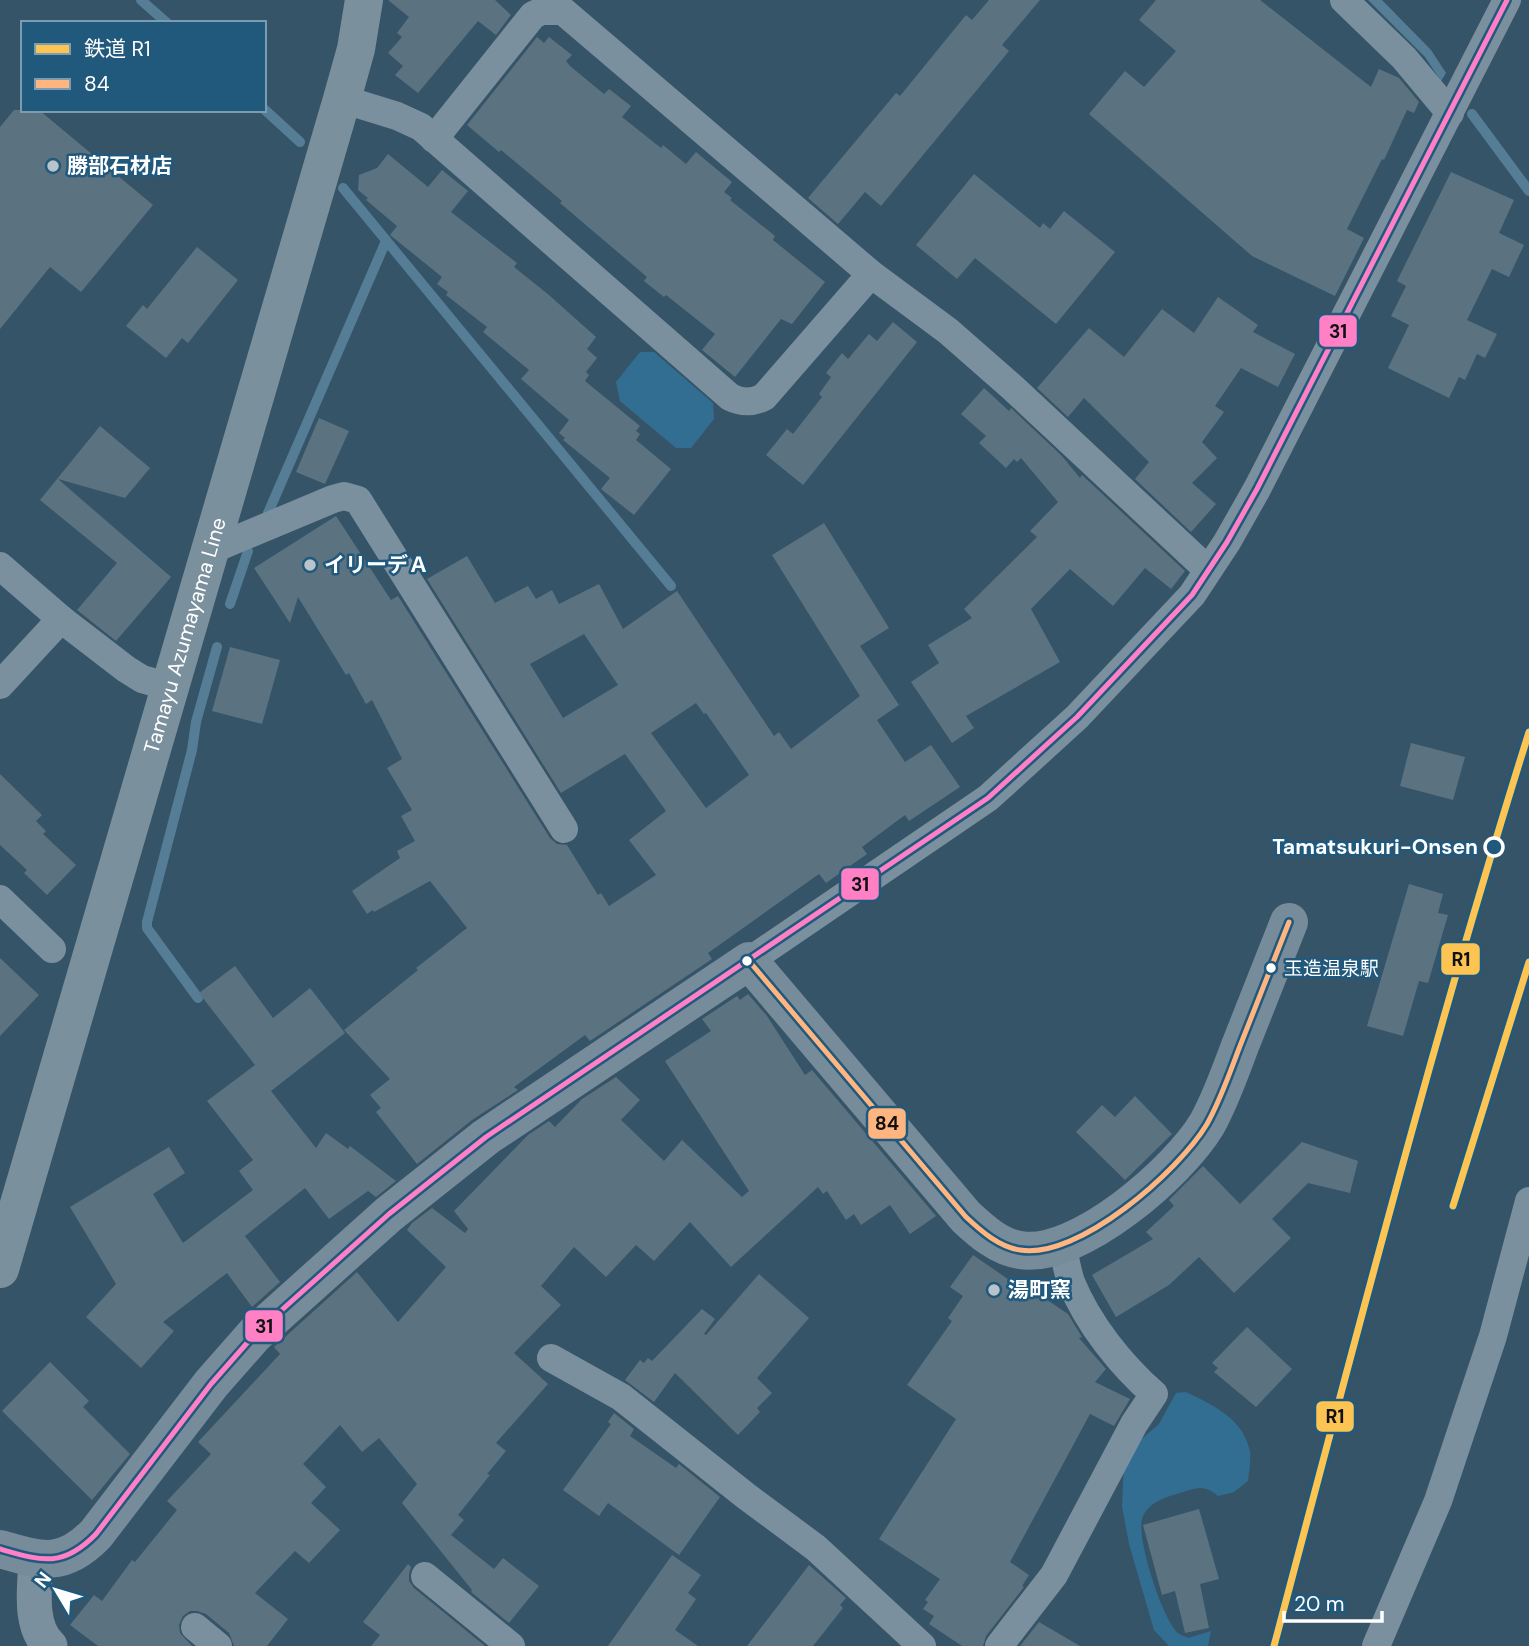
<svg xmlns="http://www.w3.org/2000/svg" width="1529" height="1646" font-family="'DM Sans','Noto Sans JP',sans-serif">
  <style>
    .green { fill: #326e92 }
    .water { fill: #567d96 }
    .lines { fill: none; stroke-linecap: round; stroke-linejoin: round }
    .stream { stroke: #567d96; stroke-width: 10 }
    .building { fill: #5b7281; fill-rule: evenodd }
    .minor { stroke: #7b909f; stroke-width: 28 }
    .tertiary { stroke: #7b909f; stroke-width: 35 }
    .secondary { stroke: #778c9b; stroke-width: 38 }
    .primary { stroke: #7a909d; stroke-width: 38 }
    .bus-1-casing { stroke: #21597d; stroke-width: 10 }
    .bus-2-casing { stroke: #21597d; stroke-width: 10 }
    .bus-1 { stroke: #ffb580; stroke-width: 5 }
    .bus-2 { stroke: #ff80c5; stroke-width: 5 }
    .rail-1-casing { stroke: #21597d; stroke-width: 12 }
    .rail-1 { stroke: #fcc553; stroke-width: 7 }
    .poi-dot { fill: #b9c3ca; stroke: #21597d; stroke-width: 2.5 }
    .stop-dot { fill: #21597d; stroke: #fff; stroke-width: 3.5 }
    .bus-dot { fill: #fff; stroke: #21597d; stroke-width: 2.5 }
    .labels { text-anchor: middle; stroke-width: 5; stroke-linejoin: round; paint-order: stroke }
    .bus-label { font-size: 19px; fill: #fff; stroke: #21597d; text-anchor: start }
    .poi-label { font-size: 21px; font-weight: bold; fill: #fff; stroke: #21597d; text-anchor: start }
    .street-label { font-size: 21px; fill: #fff; stroke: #21597d }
    .stop-label { font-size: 21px; font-weight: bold; fill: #fff; stroke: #21597d; text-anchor: end }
    .line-badge { stroke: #21597d; stroke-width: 2.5 }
    .pale-badge-label { font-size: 19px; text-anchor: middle; font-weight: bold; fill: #111 }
  </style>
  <rect width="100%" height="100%" fill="#365468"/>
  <g class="green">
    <polygon points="640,352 654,352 713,403 714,419 691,448 676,448 620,401 616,382"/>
    <path d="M1186,1392C1213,1405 1244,1419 1250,1452C1251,1461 1249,1472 1248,1481L1234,1492L1218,1496C1205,1485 1198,1487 1183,1492C1168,1497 1151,1500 1143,1516C1134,1534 1163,1620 1178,1633C1181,1636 1185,1636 1188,1638L1211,1631L1208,1646H1169L1154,1630L1129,1544L1122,1506L1124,1460L1137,1443L1159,1424L1176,1393Z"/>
  </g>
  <polygon class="water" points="1368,0 1382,0 1431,50 1446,73 1441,81 1425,57"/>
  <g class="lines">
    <g class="stream">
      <polyline points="141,0 167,23"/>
      <polyline points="264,109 300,142"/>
      <polyline points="1472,114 1529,191"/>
      <polyline points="343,188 671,586"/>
      <polyline points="268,513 386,241"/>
      <polyline points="230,604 248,551"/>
      <polyline points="198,998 147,928 147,922 192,750 196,722 217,647"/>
    </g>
  </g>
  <g class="building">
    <polygon points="388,0 495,0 511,15 496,35 478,21 418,93 395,75 403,66 388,53 402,37 397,33 409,17"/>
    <polygon points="989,0 1040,0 1002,45 1009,51 881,206 865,192 838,224 808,198 896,93 900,96 966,15 972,20"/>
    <polygon points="1156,0 1260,0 1371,87 1379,69 1399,78 1419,102 1414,113 1407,110 1384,160 1382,159 1347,229 1364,238 1335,296 1252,256 1089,114 1125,71 1144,87 1176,51 1139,20"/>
    <polygon points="537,37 544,43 549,37 572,55 566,61 570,66 604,94 609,89 631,106 622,117 661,148 663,145 686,164 696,152 732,182 724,192 732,198 730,200 775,236 773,240 825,282 792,324 781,319 735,377 702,350 715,334 666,295 664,297 644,281 647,277 560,203 562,201 501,150 499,152 467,125"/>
    <polygon points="14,110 39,110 153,205 81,292 50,267 0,329 0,127"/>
    <polygon points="388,154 428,187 442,170 468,191 451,212 517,263 514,267 549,295 596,337 587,349 597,358 586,372 589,375 585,381 640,426 636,431 640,434 636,440 671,469 634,515 601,489 610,478 563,440 565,438 559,433 569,420 521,379 529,370 483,332 487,327 446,295 448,292 437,284 442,277 390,235 397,226 366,200 368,198 358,190 359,175 377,168"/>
    <polygon points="1451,172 1514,200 1499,233 1524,245 1509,277 1492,269 1467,320 1497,334 1485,358 1477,354 1465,380 1459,377 1449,398 1388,368 1409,325 1391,316 1406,286 1397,281"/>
    <polygon points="974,174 1040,228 1043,223 1050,229 1064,211 1115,252 1056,324 975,258 957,279 916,245"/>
    <polygon points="197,247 238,280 188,343 182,338 166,358 126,326 143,305 147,309"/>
    <polygon points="1218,297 1258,325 1253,332 1295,354 1278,387 1241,368 1215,406 1224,412 1202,442 1217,458 1192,483 1216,504 1191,532 1135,479 1149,462 1084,398 1068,417 1037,388 1089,328 1124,357 1162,309 1194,333"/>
    <polygon points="893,322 917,342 803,485 766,455 787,429 793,434 822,397 819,394 831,377 826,373 842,353 848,359 869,334 877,341"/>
    <polygon points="984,388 1009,411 1011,408 1062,456 1080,478 1082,475 1185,571 1171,589 1145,568 1113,606 1070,569 1031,609 1060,662 966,716 974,728 952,743 911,682 939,663 928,645 972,618 964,609 1037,537 1030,531 1058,502 1021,458 1017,462 1014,459 1006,468 979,443 986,436 961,414"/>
    <polygon points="319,418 349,431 325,484 296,472"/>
    <polygon points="100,426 150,468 125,498 58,479 171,577 116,641 77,610 117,563 40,500"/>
    <path d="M336,516L391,600L398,596L550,838L557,844L567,845L598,895L601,893L609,906L656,875L629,840L666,811L625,754L561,793L427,579L467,556L495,603L528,586L536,599L552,590L559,604L599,584L623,629L677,591L774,736L779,732L791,749L860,696L772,555L824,523L889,628L860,646L899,705L877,720L905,762L931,745L960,787L909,821L905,815L862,847L867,854L826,883L819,874L708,953L712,959L590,1041L585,1035L514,1087L518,1090L472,1120L417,1164L376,1112L381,1108L370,1095L390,1079L344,1030L418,970L416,968L467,928L430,881L374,912L373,910L367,914L352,891L400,858L397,851L415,841L401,816L412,810L387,768L402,759L372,700L366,704L349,673L346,675L298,597L290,623L254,568ZM584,634L618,685L563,718L530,664ZM696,703L704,714L706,713L749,775L706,808L651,733Z"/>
    <polygon points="230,647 280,660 262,724 212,711"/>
    <polygon points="1411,743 1465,757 1453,800 1400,786"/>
    <polygon points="0,774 42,815 36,821 46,831 43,834 76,865 47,895 24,873 27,870 0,845"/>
    <polygon points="1409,884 1443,894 1438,913 1448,915 1428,983 1419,981 1403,1036 1367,1026"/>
    <polygon points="0,958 39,995 0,1036"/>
    <polygon points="235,966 273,1018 310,988 345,1033 271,1091 316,1148 326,1133 348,1149 350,1146 396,1181 376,1197 368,1191 329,1219 305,1188 245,1236 280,1282 252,1307 227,1273 163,1322 174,1331 141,1368 86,1317 116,1284 70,1207 169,1147 185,1173 153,1194 183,1243 253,1190 239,1171 253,1160 207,1101 255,1065 199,993"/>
    <polygon points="748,994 767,1016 805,1075 812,1070 936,1216 910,1234 890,1205 861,1225 854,1214 846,1220 827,1191 823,1194 818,1187 731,1267 690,1222 654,1261 636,1245 606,1277 574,1247 541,1286 561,1305 514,1353 548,1384 496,1443 506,1451 487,1474 490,1475 458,1515 464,1520 451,1535 494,1569 503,1558 539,1586 509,1623 471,1592 472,1590 402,1503 417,1484 379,1438 362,1452 340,1425 303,1464 326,1487 311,1503 340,1530 309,1563 295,1551 255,1593 288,1619 267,1646 234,1646 229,1633 206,1614 197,1611 190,1611 183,1616 179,1625 180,1633 192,1646 98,1646 70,1625 94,1595 102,1601 132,1560 135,1562 177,1510 167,1501 211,1454 198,1442 280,1354 274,1347 357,1272 398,1322 446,1267 407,1230 412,1223 432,1208 465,1233 468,1229 454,1211 528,1135 549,1121 555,1127 582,1099 616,1077 640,1100 621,1120 664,1161 682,1140 742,1197 749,1191 665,1061 711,1031 702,1019 737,996 740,1000"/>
    <polygon points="1135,1096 1172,1134 1125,1180 1076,1132 1102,1105 1115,1117"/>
    <polygon points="1302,1142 1358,1161 1350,1193 1308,1183 1272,1219 1291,1238 1234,1293 1199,1257 1169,1285 1116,1317 1092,1275 1153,1239 1146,1232 1174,1206 1169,1200 1203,1166 1240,1204"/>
    <polygon points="973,1255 1037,1299 1040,1295 1068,1314 1082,1337 1079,1338 1106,1369 1095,1382 1130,1399 1114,1426 1090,1414 1010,1562 1029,1575 1022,1586 1024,1587 986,1636 983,1646 962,1646 929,1624 934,1616 923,1609 928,1602 925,1600 940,1579 879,1539 956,1419 907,1385 952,1321 948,1318 963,1296 950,1287"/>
    <polygon points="759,1274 809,1318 757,1378 772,1393 757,1408 760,1412 738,1435 675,1373 654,1402 625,1380 640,1360 644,1363 648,1358 652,1361 702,1309 715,1319 704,1334 706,1335"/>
    <polygon points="1247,1327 1292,1369 1256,1407 1214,1372 1218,1368 1212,1363"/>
    <polygon points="50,1362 89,1401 83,1407 130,1454 92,1500 2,1411"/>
    <polygon points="614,1413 634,1429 630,1436 676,1468 679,1464 720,1497 679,1555 608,1503 599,1516 563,1490 611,1424 608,1422"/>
    <polygon points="1199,1509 1219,1579 1200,1584 1209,1628 1185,1633 1175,1591 1162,1595 1143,1525"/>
    <polygon points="672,1555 701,1575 688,1593 696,1599 675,1630 698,1646 608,1646"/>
    <polygon points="408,1564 411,1567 409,1574 409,1581 414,1588 485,1646 371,1646 380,1635 363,1622"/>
    <polygon points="809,1565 846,1598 840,1605 843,1608 813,1646 747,1646"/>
    <polygon points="1039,1622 1080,1646 1020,1646"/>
  </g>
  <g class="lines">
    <g class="minor">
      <polyline points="1344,0 1404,58 1450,113"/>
      <path d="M342,99L397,116L421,127L730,397C742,403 752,403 764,397L871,274"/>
      <polyline points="434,139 533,15 542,11 563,11 871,274 948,331 1013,388 1208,570"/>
      <polyline points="211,550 333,499 344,496 358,500 564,829"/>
      <polyline points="0,566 61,619 126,669 142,679 170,687"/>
      <polyline points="0,685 61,619"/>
      <polyline points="0,899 52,949"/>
      <polyline points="749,961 988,798 1077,717 1192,595 1227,542 1257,489 1507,0"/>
      <polyline points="551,1358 621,1397 746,1496 816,1548 922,1646"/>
      <polyline points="425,1576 511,1646"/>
      <polyline points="195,1627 218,1646"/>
      <path d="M999,1646L1054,1575L1134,1424L1154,1394C1121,1365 1088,1324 1071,1282C1067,1270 1065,1257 1062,1245"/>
      <polyline points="1376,1646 1438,1501 1493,1336 1529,1201"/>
    </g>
    <path class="tertiary" d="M36,1560C35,1586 28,1626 50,1646"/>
    <path class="secondary" d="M0,1549C42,1561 63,1568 96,1534L211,1384L255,1334L389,1214L486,1137L749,961L966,1217C981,1231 999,1247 1020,1250C1078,1260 1179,1171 1207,1124C1221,1099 1230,1072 1240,1046C1257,1004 1273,963 1289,922"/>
    <path class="primary" id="s1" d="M0,1269L342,99L356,49L364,0"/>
    <defs>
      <path id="bus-1" d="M749,961L966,1217C981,1231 999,1247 1020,1250C1078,1260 1179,1171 1207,1124C1221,1099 1230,1072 1240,1046C1257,1004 1273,963 1289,922"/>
      <path id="bus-2" d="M0,1549C42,1561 63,1568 96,1534L211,1384L255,1334L389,1214L486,1137L988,798L1077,717L1192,595L1227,542L1257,489L1507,0"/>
    </defs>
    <use href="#bus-1" class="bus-1-casing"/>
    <use href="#bus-2" class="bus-2-casing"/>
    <use href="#bus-1" class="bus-1"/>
    <use href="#bus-2" class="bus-2"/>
    <defs>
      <g id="rail-1">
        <polyline points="1453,1206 1529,962"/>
        <path d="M1274,1646C1355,1341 1434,1034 1529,732"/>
      </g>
    </defs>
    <use href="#rail-1" class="rail-1-casing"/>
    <use href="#rail-1" class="rail-1"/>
  </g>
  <g class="poi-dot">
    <circle cx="53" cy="166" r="7"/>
    <circle cx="310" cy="565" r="7"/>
    <circle cx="994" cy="1290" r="7"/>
  </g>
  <circle class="stop-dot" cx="1494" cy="847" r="9"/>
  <g class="bus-dot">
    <circle cx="747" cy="961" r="6"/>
    <circle cx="1271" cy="968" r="6"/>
  </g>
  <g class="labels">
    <g class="bus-label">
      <text x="1284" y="975">玉造温泉駅</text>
    </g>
    <g class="poi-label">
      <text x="67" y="173">勝部石材店</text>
      <text x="324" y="572">イリーデＡ</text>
      <text x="1008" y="1297">湯町窯</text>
    </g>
    <g class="street-label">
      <text dy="7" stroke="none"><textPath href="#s1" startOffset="660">Tamayu Azumayama Line</textPath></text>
    </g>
    <g class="stop-label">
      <text x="1478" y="854">Tamatsukuri-Onsen</text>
    </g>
  </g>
  <g class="line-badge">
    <rect x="1318" y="314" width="40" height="34" rx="7" fill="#ff80c5"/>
    <rect x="840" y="867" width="40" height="34" rx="7" fill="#ff80c5"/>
    <rect x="1440" y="942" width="41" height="34" rx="7" fill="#fcc553"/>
    <rect x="867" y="1107" width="40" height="33" rx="7" fill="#ffb580"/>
    <rect x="244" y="1309" width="40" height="34" rx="7" fill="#ff80c5"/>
    <rect x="1315" y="1400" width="40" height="33" rx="7" fill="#fcc553"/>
  </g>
  <g class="pale-badge-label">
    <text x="1338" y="338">31</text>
    <text x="860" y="891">31</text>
    <text x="1461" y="966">R1</text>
    <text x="887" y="1130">84</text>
    <text x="264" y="1333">31</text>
    <text x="1335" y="1423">R1</text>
  </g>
  <rect x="21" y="21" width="245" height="91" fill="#21597d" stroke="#7a9bb1" stroke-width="2"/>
  <rect x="35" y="44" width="35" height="10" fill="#fcc553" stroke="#7a9bb1" stroke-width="2"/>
  <text x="84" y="56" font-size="21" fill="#ffffff">鉄道 R1</text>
  <rect x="35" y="79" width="35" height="10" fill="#ffb580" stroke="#7a9bb1" stroke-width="2"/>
  <text x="84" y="91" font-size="21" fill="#ffffff">84</text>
  <g transform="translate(56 1590) rotate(308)" stroke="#21597d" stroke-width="5" paint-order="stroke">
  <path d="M0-5L12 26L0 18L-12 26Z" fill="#ffffff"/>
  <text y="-10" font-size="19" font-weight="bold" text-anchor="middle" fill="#ffffff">N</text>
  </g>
  <path d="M1284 1611v10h98v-10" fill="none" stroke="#ffffff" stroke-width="3.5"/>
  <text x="1294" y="1611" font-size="21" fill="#ffffff" stroke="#21597d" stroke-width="5" paint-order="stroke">20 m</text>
</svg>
